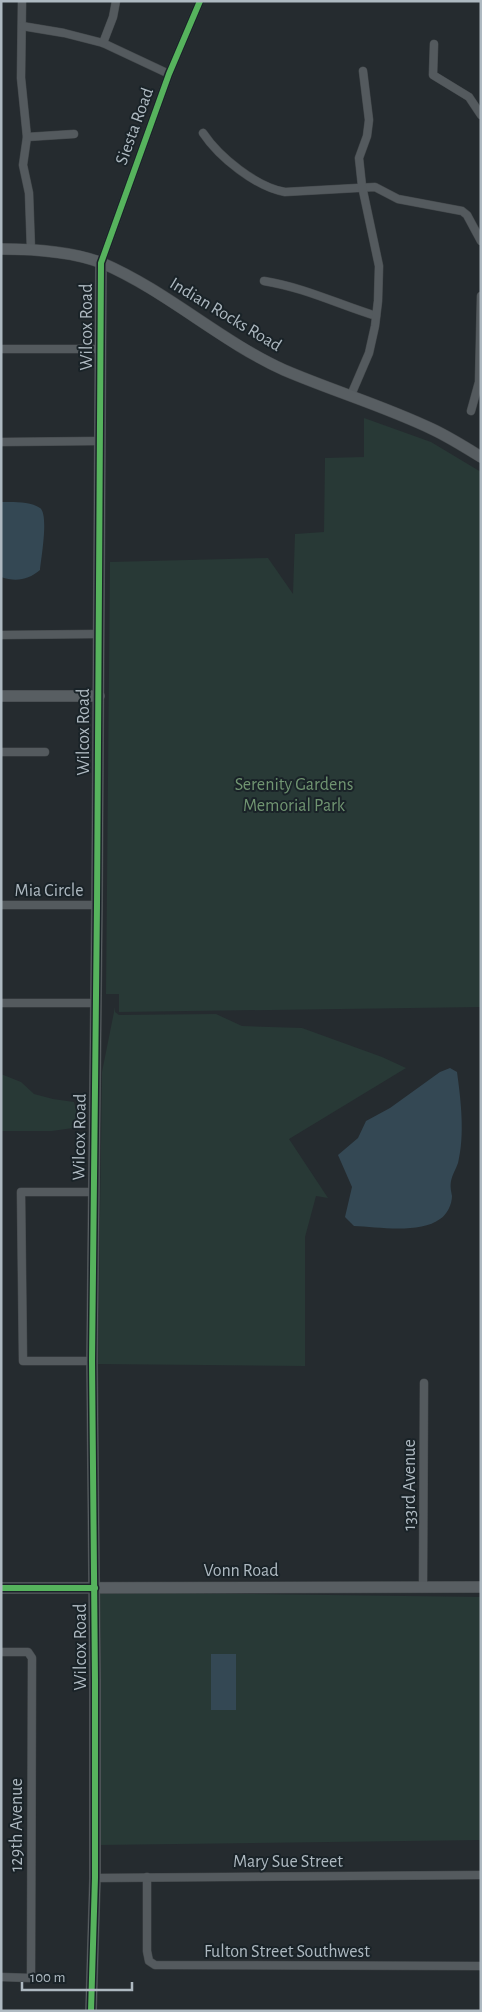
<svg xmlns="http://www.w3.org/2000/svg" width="482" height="2012" font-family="'Alegreya Sans',sans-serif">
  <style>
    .green { fill: #283936 }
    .water { fill: #344854 }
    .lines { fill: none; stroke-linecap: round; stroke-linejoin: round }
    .street-casing { stroke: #42474a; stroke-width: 9 }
    .secondary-casing { stroke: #42474a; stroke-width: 12 }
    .street { stroke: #545a5e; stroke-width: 8 }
    .secondary { stroke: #585e62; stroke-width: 11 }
    .cycleway-casing { stroke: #1a2328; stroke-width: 9 }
    .cycleway { stroke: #56b35d; stroke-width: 6 }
    .labels { text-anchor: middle; stroke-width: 4; stroke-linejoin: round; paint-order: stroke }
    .street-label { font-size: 18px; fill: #aeb9c1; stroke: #1a2328 }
    .park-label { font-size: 18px; fill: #709471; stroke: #1a2328 }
  </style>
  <rect width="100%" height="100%" fill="#252b2f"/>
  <g class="green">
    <polygon points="364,418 431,442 481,472 481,1007 119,1012 119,994 106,994 110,562 268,558 293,594 295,534 324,532 325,458 364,457"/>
    <polygon points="115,1007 115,1012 119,1015 216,1014 242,1026 302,1028 382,1057 406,1068 289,1139 328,1198 316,1196 305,1237 305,1366 98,1364 102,1072"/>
    <polygon points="1,1074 21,1082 34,1094 53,1099 74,1102 77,1114 73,1128 52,1131 1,1131"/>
    <polygon points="100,1592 481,1597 481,1840 99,1845"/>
  </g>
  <g class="water">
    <path d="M1,502C13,502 30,501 40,508C49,514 41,559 40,570C28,580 16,582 1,577Z"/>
    <path d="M450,1068L457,1072C461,1101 465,1135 458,1163C456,1169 452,1175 451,1181C450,1187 451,1190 452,1196C452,1204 447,1215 440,1219C420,1234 378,1227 354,1226L345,1217L352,1187L338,1155L358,1138L366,1121L390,1108L440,1072Z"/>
    <rect x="211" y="1654" width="25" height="56"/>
  </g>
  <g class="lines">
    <defs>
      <g id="street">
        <polyline points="22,1 21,78 27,137 23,165 29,193 31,250"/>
        <polyline points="22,26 64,33 103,43 169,74"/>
        <polyline points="103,43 113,17 116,1"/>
        <polyline points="434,44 433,75 469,97 481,115"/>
        <path d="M203,133C219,157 256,187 285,192L375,187L398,199L462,211L467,215L481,241"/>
        <polyline points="27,137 74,134"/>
        <polyline points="101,263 169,74 200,1"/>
        <path d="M264,281C306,288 337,304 376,316"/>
        <polyline points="1,349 100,349"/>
        <polyline points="351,395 369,353 375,326 378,301 379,266 362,186 359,158 367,136 369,120 363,71"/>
        <polyline points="471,411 479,382 481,296"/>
        <polyline points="1,442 100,441"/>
        <polyline points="1,635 98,634"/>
        <polyline points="1,752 45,752"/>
        <polyline points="1,905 97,905"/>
        <polyline points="1,1003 96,1003"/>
        <polyline points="92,1361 23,1361 21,1192 93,1192"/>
        <polyline points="423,1587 424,1383"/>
        <polyline points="1,1652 28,1652 32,1658 31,1978 1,1977"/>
        <polyline points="147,1877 147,1951 149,1961 155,1965 481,1966"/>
        <polyline points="95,1878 481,1875"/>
      </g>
      <g id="secondary">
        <path d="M1,249C34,249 71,251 102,263C167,291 220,341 284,370C333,391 384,406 432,429C449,437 465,447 481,457"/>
        <polyline points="1,696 99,696"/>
        <polyline points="1,1588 481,1587"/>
        <polyline points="91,2011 95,1878 95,1679 92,1361 97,905 101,263"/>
      </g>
    </defs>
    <use href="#street" class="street-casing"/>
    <use href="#secondary" class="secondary-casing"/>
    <use href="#street" class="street"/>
    <use href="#secondary" class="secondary"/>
    <defs>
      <g id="cycleway">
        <polyline points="1,1588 95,1588"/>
        <polyline points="91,2011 95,1878 95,1679 92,1361 97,905 101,263 169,74 200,1"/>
      </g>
    </defs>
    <use href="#cycleway" class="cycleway-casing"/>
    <use href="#cycleway" class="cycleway"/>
  </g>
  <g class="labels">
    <g class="street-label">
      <text transform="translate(134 126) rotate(-70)" y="6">Siesta Road</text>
      <text transform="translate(226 314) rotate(31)" y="6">Indian Rocks Road</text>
      <text transform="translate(86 327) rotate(-90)" y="6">Wilcox Road</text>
      <text transform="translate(83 732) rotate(-90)" y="6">Wilcox Road</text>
      <text x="49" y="896">Mia Circle</text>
      <text transform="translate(79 1137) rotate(-89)" y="6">Wilcox Road</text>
      <text transform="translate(409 1485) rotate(-90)" y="6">133rd Avenue</text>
      <text x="241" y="1576">Vonn Road</text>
      <text transform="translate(80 1647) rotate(-90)" y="6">Wilcox Road</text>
      <text transform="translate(16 1825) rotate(-90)" y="6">129th Avenue</text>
      <text x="288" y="1867">Mary Sue Street</text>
      <text x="287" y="1957">Fulton Street Southwest</text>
    </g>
    <g class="park-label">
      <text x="294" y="790">Serenity Gardens<tspan x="294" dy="21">Memorial Park</tspan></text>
    </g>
  </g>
  <rect width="482" height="2012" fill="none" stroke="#aeb9c1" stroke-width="5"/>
  <path d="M22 1982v8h110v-8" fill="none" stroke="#aeb9c1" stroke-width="2.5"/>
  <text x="30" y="1982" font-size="15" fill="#aeb9c1" stroke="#1a2328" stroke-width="4" paint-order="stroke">100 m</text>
</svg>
